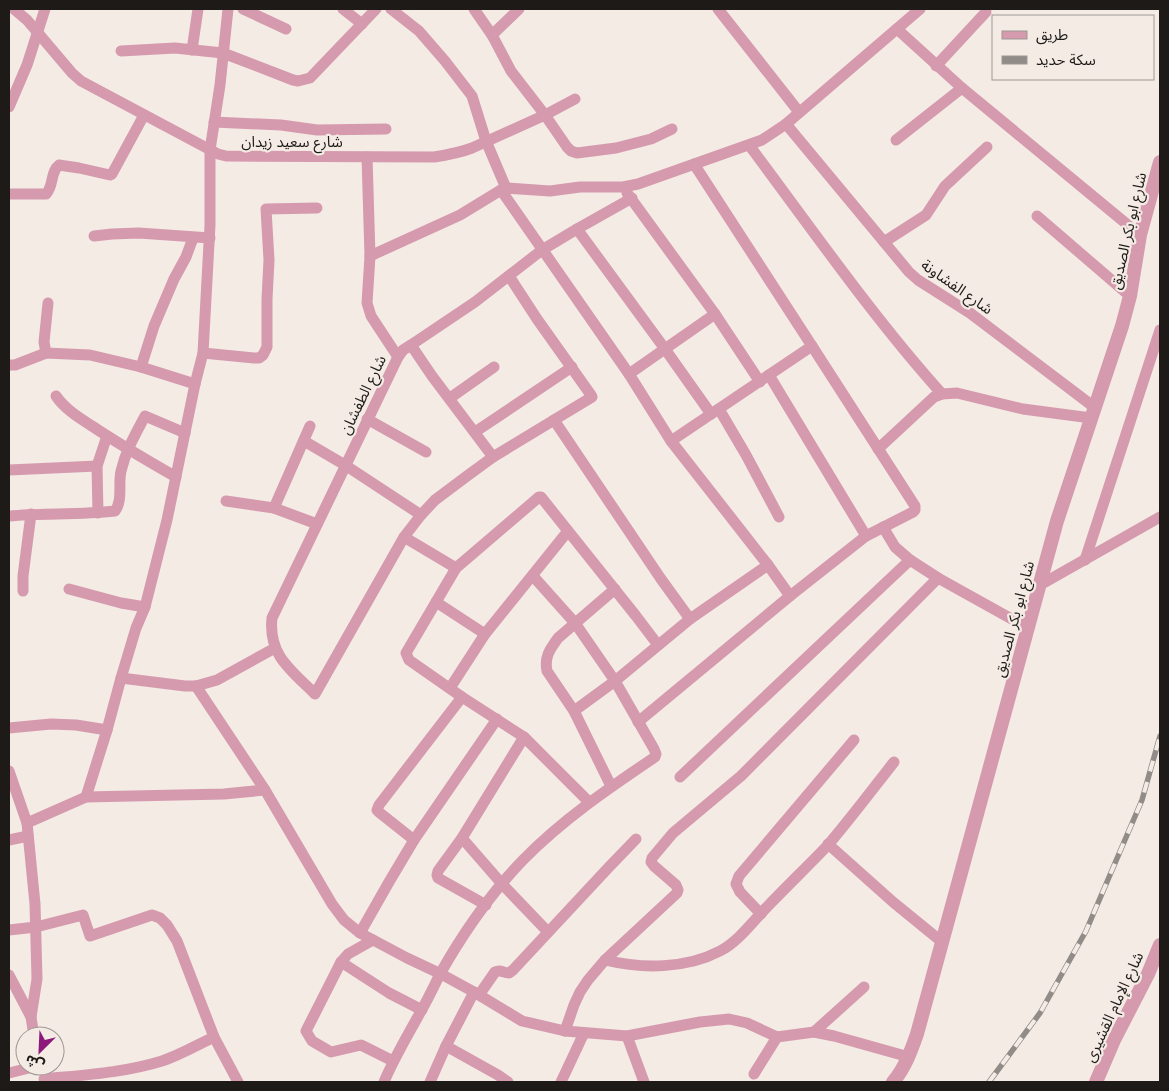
<svg xmlns="http://www.w3.org/2000/svg" width="1169" height="1091" font-family="'Noto Sans','Noto Sans Arabic',sans-serif">
  <style>
    .lines { fill: none; stroke-linecap: round; stroke-linejoin: round }
    .minor { stroke: #d69aae; stroke-width: 11 }
    .tertiary { stroke: #d69aae; stroke-width: 14 }
    .rail-casing { stroke: #928c88; stroke-width: 5.5 }
    .rail { stroke: #f4ebe5; stroke-width: 4; stroke-dasharray: 11; stroke-linecap: butt }
    .labels { text-anchor: middle; stroke-width: 4.5; stroke-linejoin: round; paint-order: stroke }
    .street-label { font-size: 15px; fill: #1d1a18; stroke: #f4ebe5 }
  </style>
  <rect width="100%" height="100%" fill="#f4ebe5"/>
  <g class="lines">
    <g class="minor">
      <path d="M14,9L27,20L72,73L81,81L218,154L226,156L434,157C447,155 459,153 472,148L545,115L575,99"/>
      <polyline points="243,9 286,29"/>
      <polyline points="343,9 362,24"/>
      <polyline points="391,9 419,31 445,61 472,96 486,141 506,188"/>
      <polyline points="474,9 492,35 511,71 545,115 567,147 571,151 577,153 616,148 651,139 672,129"/>
      <polyline points="718,9 799,112"/>
      <polyline points="897,29 962,88 1140,235"/>
      <polyline points="492,35 519,9"/>
      <polyline points="192,50 198,9"/>
      <polyline points="121,51 175,48 223,53 293,80 298,81 310,78 376,9"/>
      <polyline points="936,66 986,12"/>
      <polyline points="9,107 27,65 45,9"/>
      <polyline points="214,122 281,125 317,130 386,129"/>
      <polyline points="786,124 909,272 918,280 970,313 1094,407"/>
      <polyline points="896,140 962,88"/>
      <path d="M749,145C812,229 872,316 942,394"/>
      <polyline points="367,157 370,256 367,303 371,316 398,357"/>
      <polyline points="501,190 629,374 671,441 768,565 790,596"/>
      <polyline points="627,193 715,314 760,382"/>
      <path d="M9,194H46C54,186 50,172 59,165L79,168L110,175L112,174L144,115"/>
      <polyline points="1037,216 1130,296"/>
      <polyline points="577,229 665,349 711,414"/>
      <polyline points="94,236 112,234 139,233 210,238"/>
      <polyline points="884,242 926,215 945,186 987,147"/>
      <polyline points="370,256 460,215 501,190 506,188 550,191 580,187 623,187 638,184 762,140 786,124 920,9"/>
      <path d="M509,276L537,319L591,395L592,397L493,457L467,476L435,500L421,515L404,537L315,694C291,670 268,655 272,618L398,357L403,350L411,345L475,302L542,250L577,229L632,198"/>
      <polyline points="411,345 432,376 493,457"/>
      <polyline points="46,353 44,342 48,303"/>
      <polyline points="203,353 254,358 259,358 263,355 267,347 267,299 269,260 266,209 317,208"/>
      <polyline points="9,365 15,365 46,353 90,355 141,367 195,384"/>
      <polyline points="141,367 154,326 174,279 186,257 193,238"/>
      <polyline points="629,374 715,314"/>
      <polyline points="769,375 866,536"/>
      <path d="M56,396C65,409 78,417 92,426C119,444 148,461 176,477"/>
      <polyline points="450,398 494,367"/>
      <polyline points="719,409 746,455 779,517"/>
      <polyline points="367,419 426,452"/>
      <polyline points="554,420 661,579 690,619"/>
      <polyline points="475,432 572,367"/>
      <polyline points="304,441 345,465 421,515"/>
      <polyline points="671,441 812,346 694,164"/>
      <polyline points="878,449 934,397 942,394 957,393 1023,409 1091,418"/>
      <polyline points="9,470 97,466"/>
      <polyline points="226,501 274,508 317,524"/>
      <polyline points="274,508 310,426"/>
      <polyline points="98,513 97,466 107,436"/>
      <path d="M9,516C44,513 80,515 115,511C123,500 118,484 121,471C126,450 135,435 145,416L185,433"/>
      <polyline points="883,527 895,547 910,560"/>
      <polyline points="404,537 456,568"/>
      <polyline points="1085,560 1160,330"/>
      <polyline points="1040,585 1160,517"/>
      <polyline points="69,589 121,603 145,607"/>
      <polyline points="23,591 23,576 31,514"/>
      <polyline points="436,602 485,634"/>
      <polyline points="121,678 185,686 196,686 217,680 275,648"/>
      <polyline points="196,686 265,790 332,904 344,920 360,933 407,958 441,974 474,992 522,1021 565,1031 627,1036 700,1022 729,1019 747,1023 777,1037 814,1032 834,1036 909,1057"/>
      <polyline points="450,688 485,634 568,531"/>
      <polyline points="574,711 615,681 690,619 768,565"/>
      <polyline points="638,722 790,596 866,536 913,512 915,510 915,506 812,346"/>
      <polyline points="9,728 51,724 76,725 107,730"/>
      <polyline points="9,771 27,823 35,904 37,979 31,1017 34,1036"/>
      <polyline points="680,777 910,560 938,578 1028,628"/>
      <path d="M611,786L574,711L547,671C544,657 550,649 558,638L615,589"/>
      <polyline points="86,797 107,730 121,678 136,628 145,607 167,520 195,384 203,353 210,225 210,150 220,85 228,9"/>
      <polyline points="589,802 524,737 462,697 409,660 406,653 456,568 539,497 541,497 636,616 658,645"/>
      <polyline points="27,823 86,797 224,794 265,790"/>
      <polyline points="462,838 502,884 548,932"/>
      <polyline points="9,840 28,836"/>
      <polyline points="414,840 380,813 377,810 379,805 462,697"/>
      <polyline points="828,844 893,902 942,942"/>
      <polyline points="486,905 438,878 437,875 438,871 462,838 524,737"/>
      <polyline points="761,914 740,892 736,884 739,876 854,740"/>
      <polyline points="9,930 36,927 83,915 90,936 152,915 160,918 167,925 177,941 214,1037 238,1082"/>
      <polyline points="360,933 389,882 414,840 497,719"/>
      <polyline points="373,940 348,954 341,962 306,1031 312,1041 331,1052 361,1045 393,1061"/>
      <path d="M605,960C642,969 686,969 720,951C739,941 752,922 767,907C787,886 808,866 828,845C851,818 872,790 894,762"/>
      <polyline points="341,962 389,993 422,1010"/>
      <polyline points="9,975 31,1017"/>
      <path d="M479,995L495,972C501,969 503,973 509,973L513,970L609,867L636,839"/>
      <polyline points="565,1031 574,1005 580,992 588,980 605,960 677,893 678,890 676,885 654,866 651,862 652,858 673,833 741,776 938,578"/>
      <polyline points="814,1032 864,987"/>
      <polyline points="627,1036 644,1082"/>
      <polyline points="446,1046 498,1075 508,1082"/>
      <polyline points="9,1073 37,1066"/>
      <polyline points="754,1074 777,1037"/>
      <path d="M44,1079C83,1075 123,1073 162,1061C180,1055 197,1045 214,1037"/>
      <path d="M384,1082C394,1058 408,1035 421,1011C428,999 434,986 440,974C462,935 492,892 523,860C562,820 609,788 655,757L656,754L654,749L615,681L575,623L533,576"/>
      <polyline points="430,1082 446,1046 474,992"/>
      <polyline points="561,1082 584,1033"/>
    </g>
    <g class="tertiary">
      <path d="M893,1082C905,1068 911,1051 917,1034L1057,521L1122,326L1130,296L1140,235L1160,162"/>
      <polyline points="1096,1082 1114,1040 1148,974 1160,945"/>
    </g>
    <defs>
      <polyline id="rail" points="989,1082 1040,1013 1086,931 1142,800 1160,736"/>
    </defs>
    <use href="#rail" class="rail-casing"/>
    <use href="#rail" class="rail"/>
  </g>
  <g class="labels">
    <g class="street-label">
      <text x="292" y="147">شارع سعيد زيدان</text>
      <text transform="translate(1128 231) rotate(-77)" y="5">شارع ابو بكر الصديق</text>
      <text transform="translate(957 287) rotate(35)" y="5">شارع الفشاونة</text>
      <text transform="translate(363 395) rotate(-64)" y="5">شارع الطفشان</text>
      <text transform="translate(1014 619) rotate(-75)" y="5">شارع ابو بكر الصديق</text>
      <text transform="translate(1114 1007) rotate(-65)" y="5">شارع الإمام القشيرى</text>
    </g>
  </g>
  <rect width="1169" height="1091" fill="none" stroke="#1d1a18" stroke-width="20"/>
  <rect x="992" y="15" width="162" height="65" fill="#f4ebe5" stroke="#9e9793"/>
  <rect x="1002" y="31" width="25" height="8" fill="#d69aae" stroke="#9e9793"/>
  <text x="1036" y="40" font-size="15" fill="#1d1a18">طريق</text>
  <rect x="1002" y="56" width="25" height="8" fill="#928c88" stroke="#9e9793"/>
  <text x="1036" y="65" font-size="15" fill="#1d1a18">سكة حديد</text>
  <g transform="translate(40 1051) rotate(204)"><circle r="24" fill="#f4ebe5" stroke="#9e9793"/>
  <path d="M0-4L9 19L0 12L-9 19Z" fill="#8d1a7b"/>
  <text y="-8" font-size="14" font-weight="bold" text-anchor="middle" fill="#1d1a18">ش</text>
  </g>
</svg>
